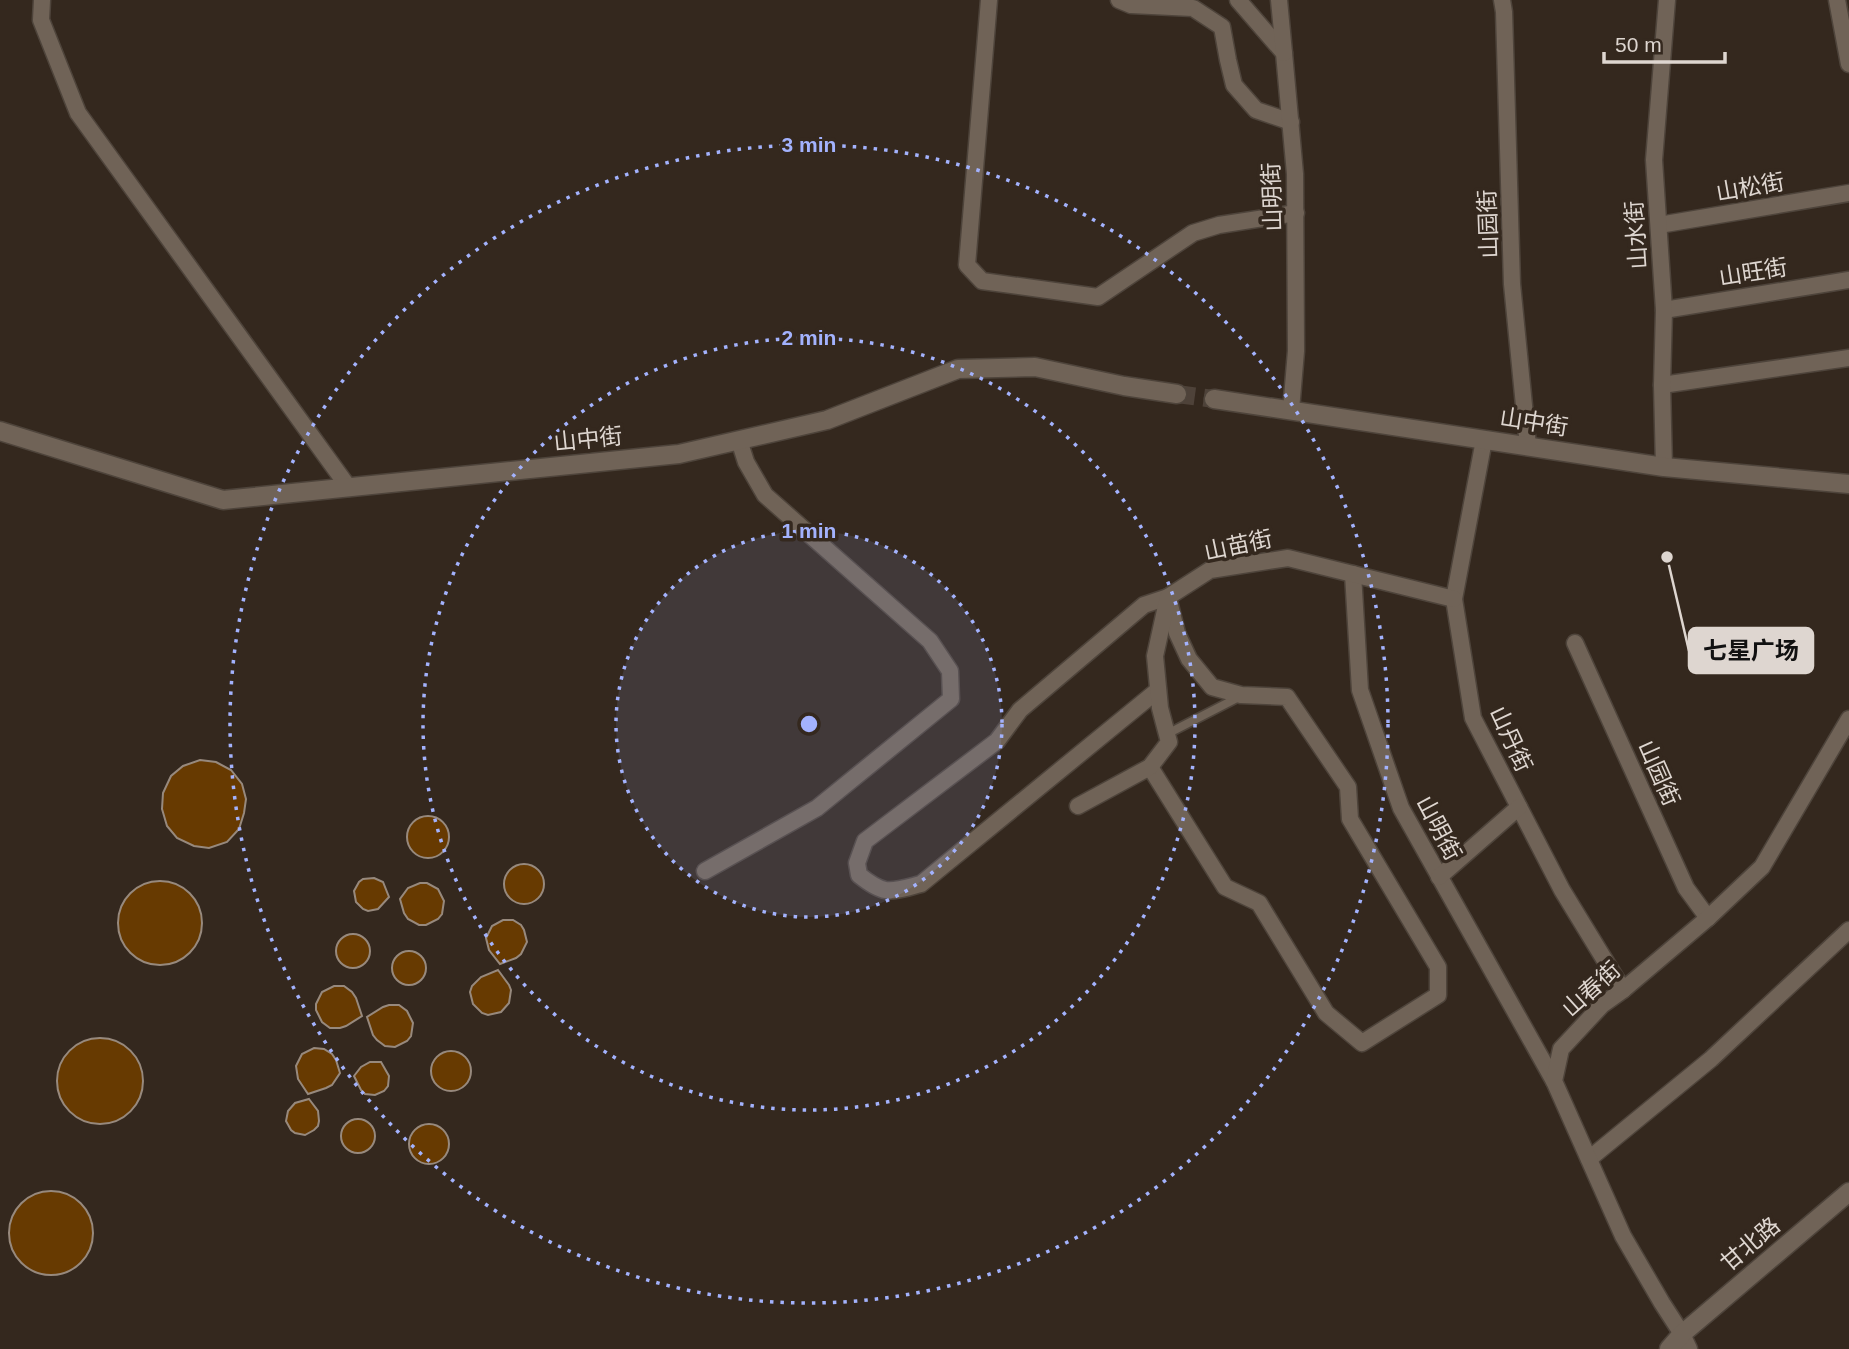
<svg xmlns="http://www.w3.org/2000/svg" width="1849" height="1349" font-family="Arial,'Noto Sans SC',sans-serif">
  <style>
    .building { fill: #673a01; stroke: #97897d; stroke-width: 2 }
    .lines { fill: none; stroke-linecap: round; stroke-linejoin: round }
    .tertiary-tunnel { stroke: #4e4239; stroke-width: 18; stroke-dasharray: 18 9; stroke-linecap: butt }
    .service-casing { stroke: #4e443b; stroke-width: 11 }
    .minor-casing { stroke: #4e443b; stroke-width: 19 }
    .tertiary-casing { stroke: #4e443b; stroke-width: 21 }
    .service { stroke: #706357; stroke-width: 8 }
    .minor { stroke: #706357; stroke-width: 16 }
    .tertiary { stroke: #706357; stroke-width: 18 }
    .ring { fill: none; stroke: #a3b2fd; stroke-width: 3.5; stroke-dasharray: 3.5 7 }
    .labels { text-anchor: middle; stroke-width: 7; stroke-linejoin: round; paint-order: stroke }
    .street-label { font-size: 23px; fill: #ded6d0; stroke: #34281e }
    .centre { fill: #a3b2fd; stroke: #34281e; stroke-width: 3.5 }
    .ring-label { font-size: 21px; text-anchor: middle; font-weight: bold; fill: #a3b2fd; stroke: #34281e; stroke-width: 7; stroke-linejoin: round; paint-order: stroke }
    .leader { fill: none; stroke: #ded6d0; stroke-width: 2.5 }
    .callout-dot { fill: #ded6d0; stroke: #34281e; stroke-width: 2.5 }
    .callout { fill: #ded6d0; stroke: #ded6d0; stroke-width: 2.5 }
    .callout-label { font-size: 24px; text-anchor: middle; font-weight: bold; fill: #111 }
  </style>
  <rect width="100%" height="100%" fill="#34281e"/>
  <g class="building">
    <polygon points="200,760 216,762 231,770 242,784 246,799 244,813 239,829 227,842 209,848 194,846 177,838 167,826 162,809 163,793 171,776 183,766"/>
    <circle cx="428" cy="837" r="21"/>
    <circle cx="524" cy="884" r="20"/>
    <polygon points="374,878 383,882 389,897 378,909 368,911 363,909 356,902 354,891 359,882 363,879"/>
    <circle cx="160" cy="923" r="42"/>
    <polygon points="420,883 427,883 438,889 444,901 442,914 438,919 426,925 419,925 408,919 404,913 400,899 408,888"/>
    <polygon points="503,920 513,920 521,925 524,930 527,942 521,954 516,958 500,964 489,950 486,938 492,926"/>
    <circle cx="353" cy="951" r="17"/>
    <circle cx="409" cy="968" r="17"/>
    <polygon points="498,970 509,985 511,990 509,1003 501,1012 488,1015 482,1013 473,1004 470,992 472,986 481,977"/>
    <polygon points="334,986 344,986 352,992 356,998 362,1016 346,1026 340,1028 330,1028 322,1022 316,1010 316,1004 322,992"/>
    <polygon points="389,1005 399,1005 407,1011 413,1023 411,1036 407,1041 395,1047 385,1046 377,1040 373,1035 367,1017 383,1007"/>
    <circle cx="100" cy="1081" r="43"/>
    <polygon points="314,1048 324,1049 332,1054 336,1060 340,1073 332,1085 326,1088 308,1094 298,1079 296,1066 302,1054"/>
    <circle cx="451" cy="1071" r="20"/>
    <polygon points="370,1062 381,1062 389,1076 388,1086 384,1091 375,1095 365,1094 361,1090 354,1076 361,1067"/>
    <polygon points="309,1099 318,1111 319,1121 318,1126 314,1130 305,1135 295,1133 291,1130 286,1121 288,1111 295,1103"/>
    <circle cx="358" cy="1136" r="17"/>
    <circle cx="429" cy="1144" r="20"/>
    <circle cx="51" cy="1233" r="42"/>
  </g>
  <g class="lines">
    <polyline class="tertiary-tunnel" points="1177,394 1214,399"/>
    <defs>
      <polyline id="service" points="1167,734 1239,697"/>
      <g id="minor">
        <polyline points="42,0 41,20 78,113 349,488"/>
        <polyline points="989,0 967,265 982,281 1098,297 1193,233 1219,225 1296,213"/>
        <polyline points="1119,0 1131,5 1193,8 1222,27 1228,60 1234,85 1256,110 1291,122"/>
        <polyline points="1238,0 1284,53 1295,174 1296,351 1291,410"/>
        <polyline points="1279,0 1284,53"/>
        <polyline points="1502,0 1504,12 1512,284 1528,446"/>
        <polyline points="1837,0 1849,64"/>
        <polyline points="1659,225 1849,193"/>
        <polyline points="1664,310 1849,280"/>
        <polyline points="1662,385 1849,358"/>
        <polyline points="1484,440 1454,599 1473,718 1562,890 1623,990"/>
        <polyline points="1664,467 1662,385 1664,310 1654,160 1667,0"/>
        <polyline points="1353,574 1360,690 1401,808 1554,1081"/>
        <polyline points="1575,643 1686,888 1708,918"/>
        <path d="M1150,767L1225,887L1259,903L1326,1013L1362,1043L1438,995V967L1350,819L1348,787L1287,697L1241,695L1212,687L1189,659L1177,633L1168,597L1144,605L1020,710L997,741L865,841L857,863L859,875C885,896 890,892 921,884L1158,690"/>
        <polyline points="1078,806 1150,767 1169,742 1160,708 1155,656 1168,597 1210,570 1288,558 1454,599"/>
        <polyline points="705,871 817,808 951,699 950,671 930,641 765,495 746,462 739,440"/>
        <polyline points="1439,877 1519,807"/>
        <polyline points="1589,1159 1711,1059 1849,930"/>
        <polyline points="1689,1349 1682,1334 1662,1303 1623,1236 1554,1081 1561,1049 1602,1005 1623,990 1708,918 1762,867 1849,719"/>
      </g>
      <g id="tertiary">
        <polyline points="1214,399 1664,467 1849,484"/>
        <polyline points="0,431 223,500 679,454 827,420 958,369 1035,367 1124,386 1177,394"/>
        <polyline points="1669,1349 1682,1334 1849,1192"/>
      </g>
    </defs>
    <use href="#service" class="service-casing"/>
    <use href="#minor" class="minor-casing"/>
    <use href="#tertiary" class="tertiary-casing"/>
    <use href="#service" class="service"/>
    <use href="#minor" class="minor"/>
    <use href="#tertiary" class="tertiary"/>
  </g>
  <circle cx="809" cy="724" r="193" fill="#a3b2fd" fill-opacity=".12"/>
  <g class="ring">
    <circle cx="809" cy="724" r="193"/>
    <circle cx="809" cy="724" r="386"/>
    <circle cx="809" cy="724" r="579"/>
  </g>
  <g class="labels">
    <g class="street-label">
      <text transform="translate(1750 187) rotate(-10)" y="8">山松街</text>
      <text transform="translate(1272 197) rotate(-92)" y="8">山明街</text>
      <text transform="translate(1488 224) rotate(-92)" y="8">山园街</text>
      <text transform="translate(1636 235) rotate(-94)" y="8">山水街</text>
      <text transform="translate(1753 272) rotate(-9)" y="8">山旺街</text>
      <text transform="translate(1534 422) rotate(9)" y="8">山中街</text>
      <text transform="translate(588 439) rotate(-6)" y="8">山中街</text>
      <text transform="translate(1238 545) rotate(-12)" y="8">山苗街</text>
      <text transform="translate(1511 739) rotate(65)" y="8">山丹街</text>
      <text transform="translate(1659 773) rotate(66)" y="8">山园街</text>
      <text transform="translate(1439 828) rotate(62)" y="8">山明街</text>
      <text transform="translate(1591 989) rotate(-42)" y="8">山春街</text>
      <text transform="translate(1750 1244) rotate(-40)" y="8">甘北路</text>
    </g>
  </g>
  <circle cx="809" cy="724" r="10" class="centre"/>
  <g class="ring-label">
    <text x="809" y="152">3 min</text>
    <text x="809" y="345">2 min</text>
    <text x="809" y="538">1 min</text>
  </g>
  <path class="leader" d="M1667 557L1689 651"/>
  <circle class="callout-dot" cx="1667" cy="557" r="7"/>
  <rect class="callout" x="1689" y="628" width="124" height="45" rx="7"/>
  <g class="callout-label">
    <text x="1751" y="659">七星广场</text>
  </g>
  <path d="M1604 52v10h121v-10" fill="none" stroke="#ded6d0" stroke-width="3.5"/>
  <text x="1615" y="52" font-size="21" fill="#ded6d0" stroke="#34281e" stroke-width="5" paint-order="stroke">50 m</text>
</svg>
